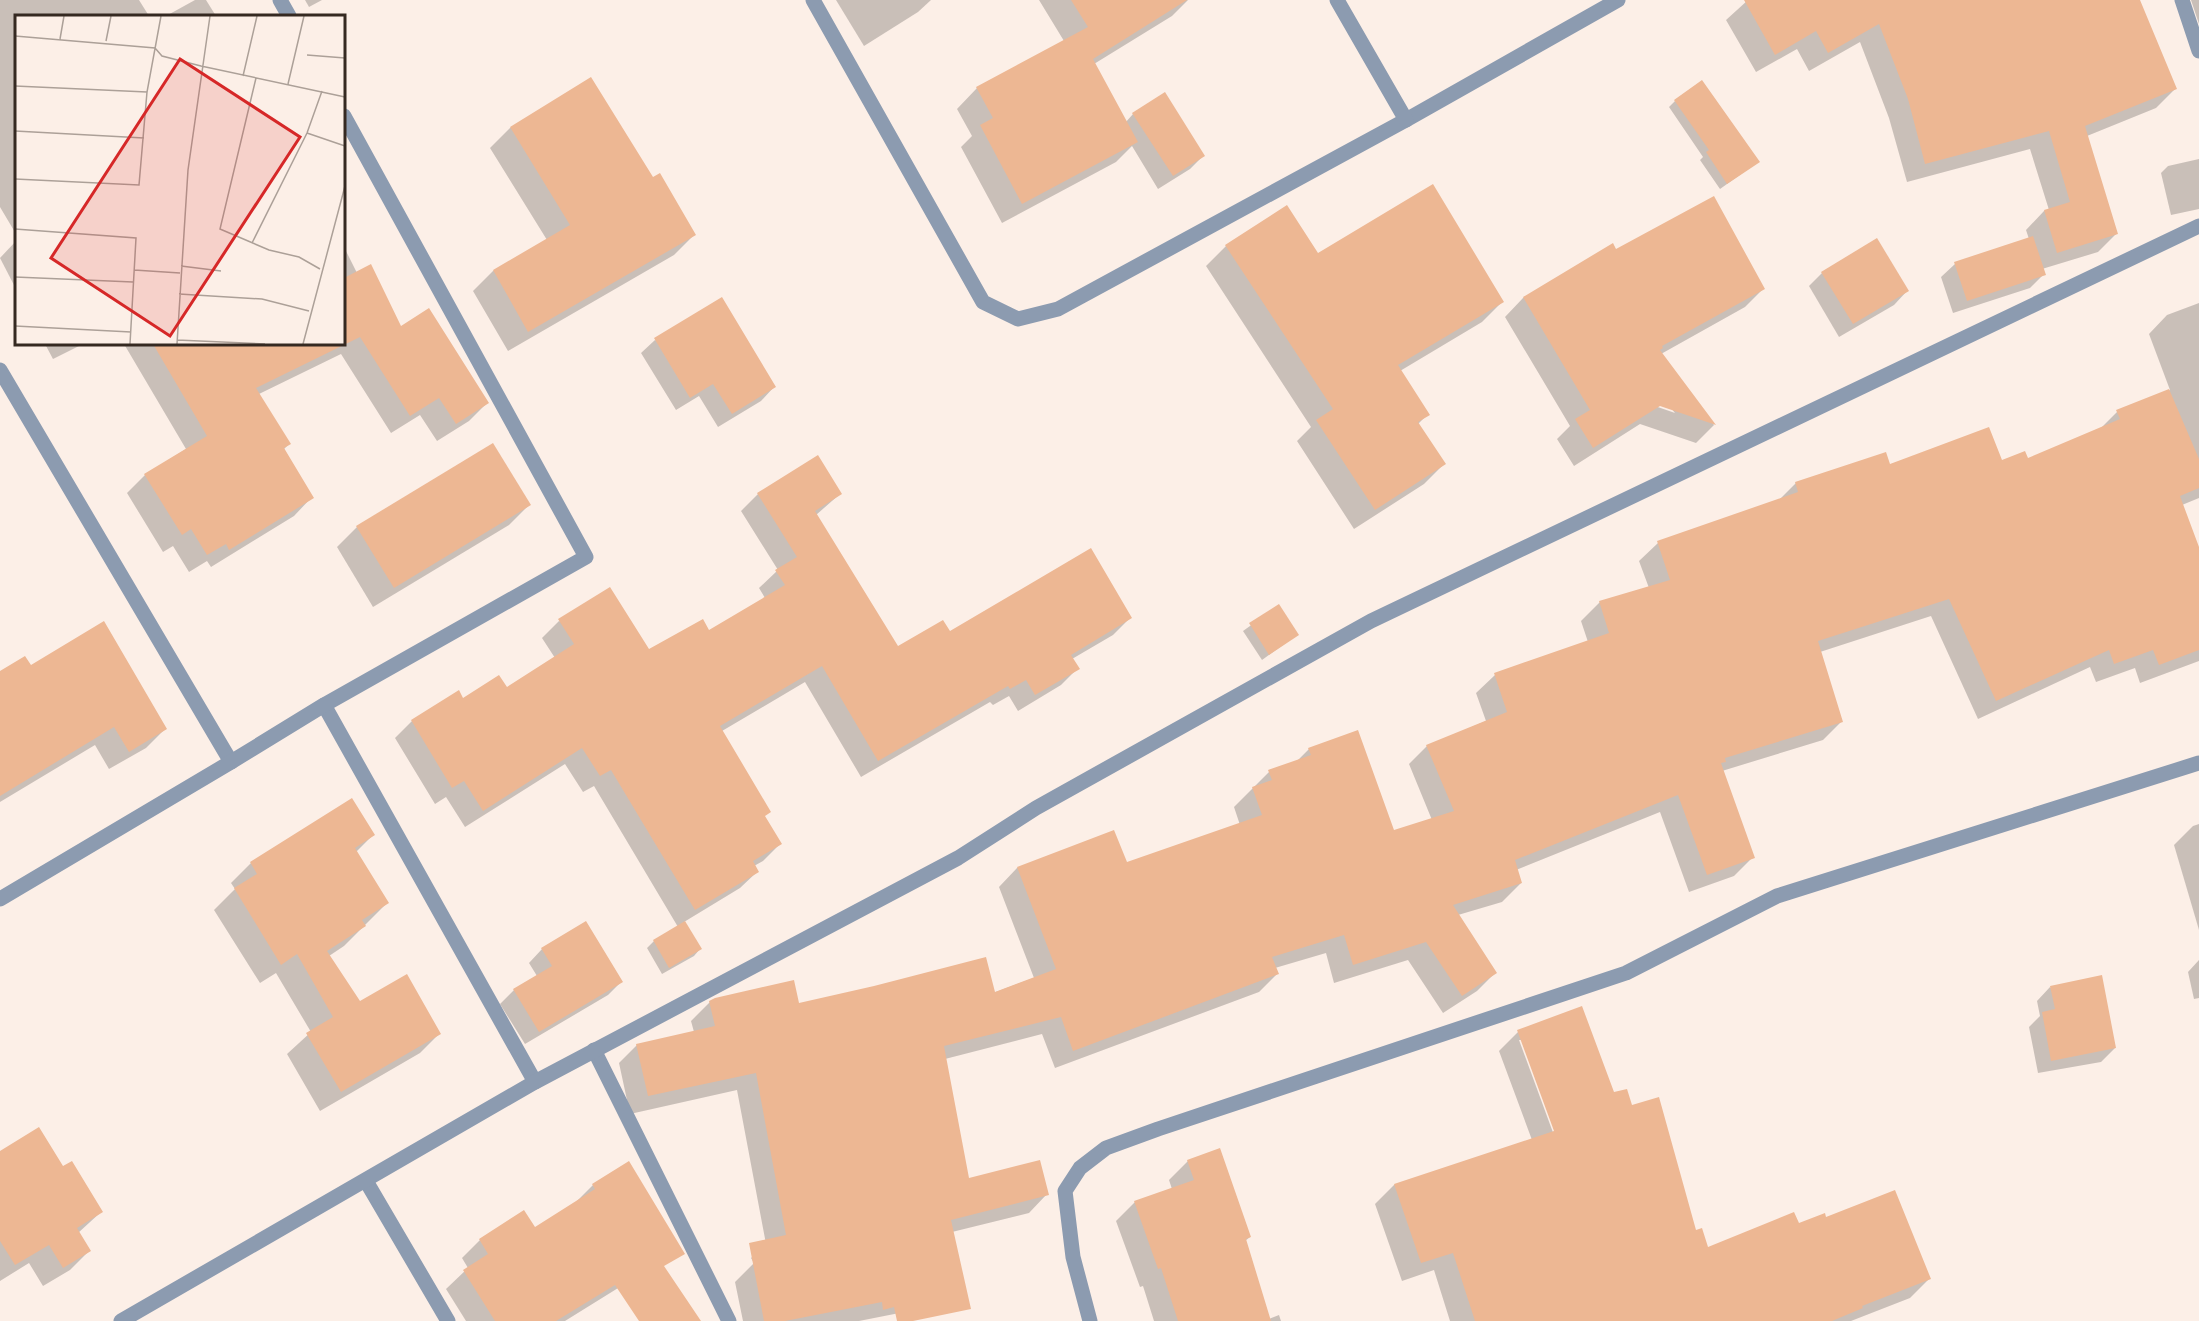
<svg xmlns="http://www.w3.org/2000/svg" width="2199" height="1321" font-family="Mulish,sans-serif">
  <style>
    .shadow { fill: #0003; fill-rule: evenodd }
    .building { fill: #edb793 }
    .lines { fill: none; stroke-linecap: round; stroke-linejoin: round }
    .minor { stroke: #8c9bb0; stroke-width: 15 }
    .inset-road { fill: none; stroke: #aca098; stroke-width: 1.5 }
    .view { fill: #d62828; fill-opacity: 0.15; stroke: #d62828; stroke-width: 3 }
    .inset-edge { fill: none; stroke: #352921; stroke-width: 3 }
  </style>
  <rect width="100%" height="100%" fill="#fcefe7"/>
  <g class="shadow">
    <polygon points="0,0 139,0 149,16 16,16 16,234 0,207"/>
    <polygon points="195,0 206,0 216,16 166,16"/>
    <polygon points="305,0 322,0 309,7"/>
    <polygon points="836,0 931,0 918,12 864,46"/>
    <polygon points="1039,0 1188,0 1172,16 1094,64 1125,123 1133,114 1203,156 1190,169 1158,189 1132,146 1116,162 1002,223 961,147 972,136 957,109 977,88 1064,41"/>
    <polygon points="1748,0 2136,0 2175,89 2156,108 2087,136 2117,233 2098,252 2042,269 2044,274 2030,288 1953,313 1941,277 1955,264 2029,239 2026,230 2044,211 2049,210 2030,149 1907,182 1889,118 1860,42 1809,71 1797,49 1756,72 1726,20"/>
    <polygon points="2191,0 2199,0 2199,24"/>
    <polygon points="590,79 652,179 694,235 674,255 508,351 473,291 493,271 547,240 490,148 510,128"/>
    <polygon points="1675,101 1758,162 1720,189 1700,160 1703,157 1669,107"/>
    <polygon points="2199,159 2199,209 2171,215 2161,173 2168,166"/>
    <polygon points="16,241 16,289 0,258"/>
    <path d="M1612,245L1616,251L1764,288L1745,307L1661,354L1714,425L1696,443L1640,424L1574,466L1557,439L1570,426L1505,317L1523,298ZM1653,402L1671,408L1675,413L1652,405Z"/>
    <polygon points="1226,246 1317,255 1502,302 1482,322 1400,371 1428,414 1418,424 1444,464 1424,484 1354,529 1297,441 1311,427 1206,266"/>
    <polygon points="344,247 357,273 400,328 487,403 469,421 437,441 420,415 391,433 341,354 259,394 289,444 284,449 312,497 294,516 211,567 207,561 189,572 173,546 163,552 127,493 145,475 186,449 124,344 344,344"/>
    <polygon points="1822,273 1907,291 1894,305 1839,337 1809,286"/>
    <polygon points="2199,303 2199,498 2182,505 2199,551 2199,661 2140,683 2135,668 2096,682 2090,667 1978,719 1931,616 1820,652 1842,721 1823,740 1722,771 1753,857 1734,876 1689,892 1660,812 1516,870 1521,883 1502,902 1458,915 1495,973 1477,991 1443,1013 1408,960 1334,983 1326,953 1275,968 1277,974 1259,992 1055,1068 1042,1034 945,1059 968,1180 1047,1194 1029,1213 952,1232 945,1304 859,1321 743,1321 735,1282 754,1263 751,1258 766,1244 737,1090 630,1114 619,1063 637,1045 694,1032 691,1021 710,1002 798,1005 993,993 1034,978 999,887 1017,868 1126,864 1240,825 1234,807 1269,772 1296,762 1309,749 1393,832 1432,820 1409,764 1427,746 1486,721 1476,693 1495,675 1588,642 1581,621 1600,602 1649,588 1639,561 1658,543 1778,501 1796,483 1889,466 2027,460 2099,430 2117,412 2170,390 2149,334 2167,315"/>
    <polygon points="655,340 774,387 761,401 718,427 699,396 676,410 641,353"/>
    <polygon points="45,344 83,344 53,359"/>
    <polygon points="758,494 840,494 816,515 897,648 949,633 1130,618 1113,635 1072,659 1078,668 1061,685 1018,711 1009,696 993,705 990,702 861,777 805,682 722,731 764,817 780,844 763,861 754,866 758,871 740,888 684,922 700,949 694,956 662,974 647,948 654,941 678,927 594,786 583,792 565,764 465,827 446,797 435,804 395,738 412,721 463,700 507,689 555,658 542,638 559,621 649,651 709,632 765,598 759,588 778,570 741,511"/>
    <polygon points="529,505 509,525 373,607 337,547 357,527"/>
    <polygon points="1278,606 1297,635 1262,660 1243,631"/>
    <polygon points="31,668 165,729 146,748 109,769 95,745 0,802 0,673"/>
    <polygon points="2199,824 2199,930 2174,845 2193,826"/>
    <polygon points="373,835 356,852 387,903 344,946 329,956 359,1003 440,1033 420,1053 320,1111 287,1054 311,1032 276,973 260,983 214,910 235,889 231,883 251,863"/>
    <polygon points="542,949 621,982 608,995 525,1044 500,1004 514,990 537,976 529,963"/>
    <polygon points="2199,960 2199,998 2194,999 2188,972"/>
    <polygon points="2050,987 2115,1048 2101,1062 2038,1073 2029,1027 2040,1016 2037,1001"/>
    <path d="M1581,1008L1613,1094L1631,1107L1695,1231L1707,1249L1826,1219L1929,1279L1910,1298L1851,1321H1450L1434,1270L1402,1281L1375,1204L1394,1185L1532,1140L1499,1051L1518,1032ZM1519,1040H1522L1558,1137L1555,1138Z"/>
    <polygon points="0,1153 62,1168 101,1212 78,1233 89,1251 70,1270 43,1286 29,1263 0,1281"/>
    <polygon points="1188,1161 1250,1237 1245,1241 1269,1319 1279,1315 1281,1321 1154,1321 1143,1286 1140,1287 1116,1221 1135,1202 1172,1189 1169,1180"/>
    <polygon points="593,1185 660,1262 565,1321 466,1321 446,1289 468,1268 462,1258 480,1240 534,1229 575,1203"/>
  </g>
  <g class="building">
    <polygon points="1071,0 1187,0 1093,59 1138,142 1022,204 980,125 993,118 976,87 1088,27"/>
    <polygon points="1744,0 2140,0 2177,89 2085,126 2118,234 2057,253 2044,210 2070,202 2049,131 1925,164 1908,99 1879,24 1828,53 1816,31 1775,55"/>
    <polygon points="591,77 653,177 660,173 696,235 528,332 493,270 570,225 510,127"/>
    <polygon points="1702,80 1760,162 1727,184 1706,152 1709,150 1674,100"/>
    <polygon points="1165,92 1205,156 1173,176 1132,113"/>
    <polygon points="1433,184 1504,302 1398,365 1430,415 1418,422 1446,464 1375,510 1316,420 1333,409 1225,245 1287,205 1318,253"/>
    <polygon points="1714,196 1765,289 1662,346 1663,348 1660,350 1716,425 1660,406 1593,448 1575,419 1590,410 1523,297 1613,243 1616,249"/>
    <polygon points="2033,236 2046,275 1967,301 1954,262"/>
    <polygon points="1877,238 1909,291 1853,324 1821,272"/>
    <polygon points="371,264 401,326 429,308 489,403 456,424 439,398 410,416 360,337 256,388 291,444 284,448 314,498 229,550 226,544 207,555 191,529 182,535 144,474 207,436 153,344 344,344 344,278"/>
    <polygon points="722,297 776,387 732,414 713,384 690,398 654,338"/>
    <polygon points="2169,389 2199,459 2199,488 2180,496 2199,547 2199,650 2159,665 2153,650 2114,664 2109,650 1996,701 1949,599 1818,641 1843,722 1725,758 1726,762 1721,763 1755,858 1707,875 1678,795 1515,860 1522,883 1453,905 1497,973 1462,996 1426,942 1353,965 1344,935 1272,957 1279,974 1073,1051 1061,1017 944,1046 969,1178 1040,1160 1049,1195 951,1220 971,1309 913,1321 897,1321 894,1307 883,1310 882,1302 785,1321 764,1321 749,1243 786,1235 756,1073 648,1096 636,1044 715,1026 709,1001 715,998 794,980 799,1003 874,986 986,957 995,992 1056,969 1017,867 1114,830 1127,862 1262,815 1252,787 1272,780 1268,770 1311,755 1308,748 1358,730 1394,830 1454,811 1426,745 1507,712 1494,673 1609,633 1599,601 1670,580 1657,541 1798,492 1795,482 1886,452 1890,464 1989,427 2002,460 2025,451 2028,458 2120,419 2116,410"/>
    <polygon points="493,443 531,505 394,588 356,526"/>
    <polygon points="818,455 842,494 815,511 898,646 943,620 950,631 1091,548 1132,618 1071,655 1080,669 1035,695 1026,680 1010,689 1008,686 878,761 822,666 720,726 771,812 765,816 782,844 753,861 759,872 695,910 611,770 600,776 582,748 483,811 464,781 452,788 411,720 459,690 463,698 499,675 507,687 574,644 558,619 610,587 649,649 703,619 709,630 785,585 775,570 797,557 757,493"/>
    <polygon points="1279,604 1299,635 1269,655 1249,623"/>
    <polygon points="104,621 167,729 129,752 114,727 0,796 0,671 25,656 31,665"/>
    <polygon points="352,798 375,835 355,848 389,903 362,920 366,926 327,951 360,1001 407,974 441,1034 341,1092 306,1033 333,1017 297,954 281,965 234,888 257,874 250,862"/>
    <polygon points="586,921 623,982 539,1032 513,989 552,966 541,948"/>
    <polygon points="685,921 702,949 669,968 653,940"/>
    <polygon points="2102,975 2116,1048 2051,1061 2042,1012 2055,1009 2050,986"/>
    <polygon points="1582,1006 1614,1092 1627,1089 1632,1105 1659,1097 1696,1230 1702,1228 1708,1247 1794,1212 1799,1223 1825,1213 1826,1217 1895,1190 1931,1279 1862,1306 1863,1308 1832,1321 1475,1321 1453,1253 1421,1263 1394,1184 1554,1131 1517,1030"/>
    <polygon points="39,1127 63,1166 72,1161 103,1212 77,1228 91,1251 63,1268 49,1245 15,1265 0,1241 0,1151"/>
    <polygon points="1220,1148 1251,1237 1246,1239 1271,1321 1178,1321 1161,1268 1158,1269 1134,1201 1194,1180 1187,1160"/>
    <polygon points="629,1161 685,1254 664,1266 701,1321 639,1321 615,1285 556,1321 495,1321 463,1270 488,1254 479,1239 524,1210 535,1227 595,1189 592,1184"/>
  </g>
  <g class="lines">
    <g class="minor">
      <polyline points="280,0 289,16"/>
      <polyline points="813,0 983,302 1018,319 1058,309 1406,120 1618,0"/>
      <polyline points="1337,0 1406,120"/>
      <polyline points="2182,0 2199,51"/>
      <polyline points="0,370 231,762"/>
      <polyline points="324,705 535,1082"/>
      <polyline points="0,899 231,762 324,705 586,557 344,116"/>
      <polyline points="594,1050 729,1321"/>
      <polyline points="366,1181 448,1321"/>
      <polyline points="121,1321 535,1082 958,858 1036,808 1371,621 2199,226"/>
      <polyline points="1090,1321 1073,1257 1065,1191 1080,1168 1106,1148 1158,1129 1626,973 1777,896 2199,763"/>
    </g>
  </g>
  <g transform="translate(15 15)">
    <rect width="330" height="330" fill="#fcefe7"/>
    <path class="inset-road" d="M0,21L140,33L147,41L186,51L330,82M45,24L49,1M91,26L96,1M292,40L330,43M228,61L242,1M241,63L205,214L254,235L284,242L305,254M273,69L289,1M0,71L132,77M0,116L129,123M292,118L330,131M0,164L124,170L132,77L146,1M0,214L121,223L115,329M237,228L292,118L307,76M166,251L206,256M119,255L165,258M0,262L118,267M164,279L247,284L294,296M0,311L116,317M162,325L250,329M162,329L173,155L195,1M288,329L330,171"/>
    <path class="view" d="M165,44L285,122L155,321L36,243Z"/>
    <rect width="330" height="330" class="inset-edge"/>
  </g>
</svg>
